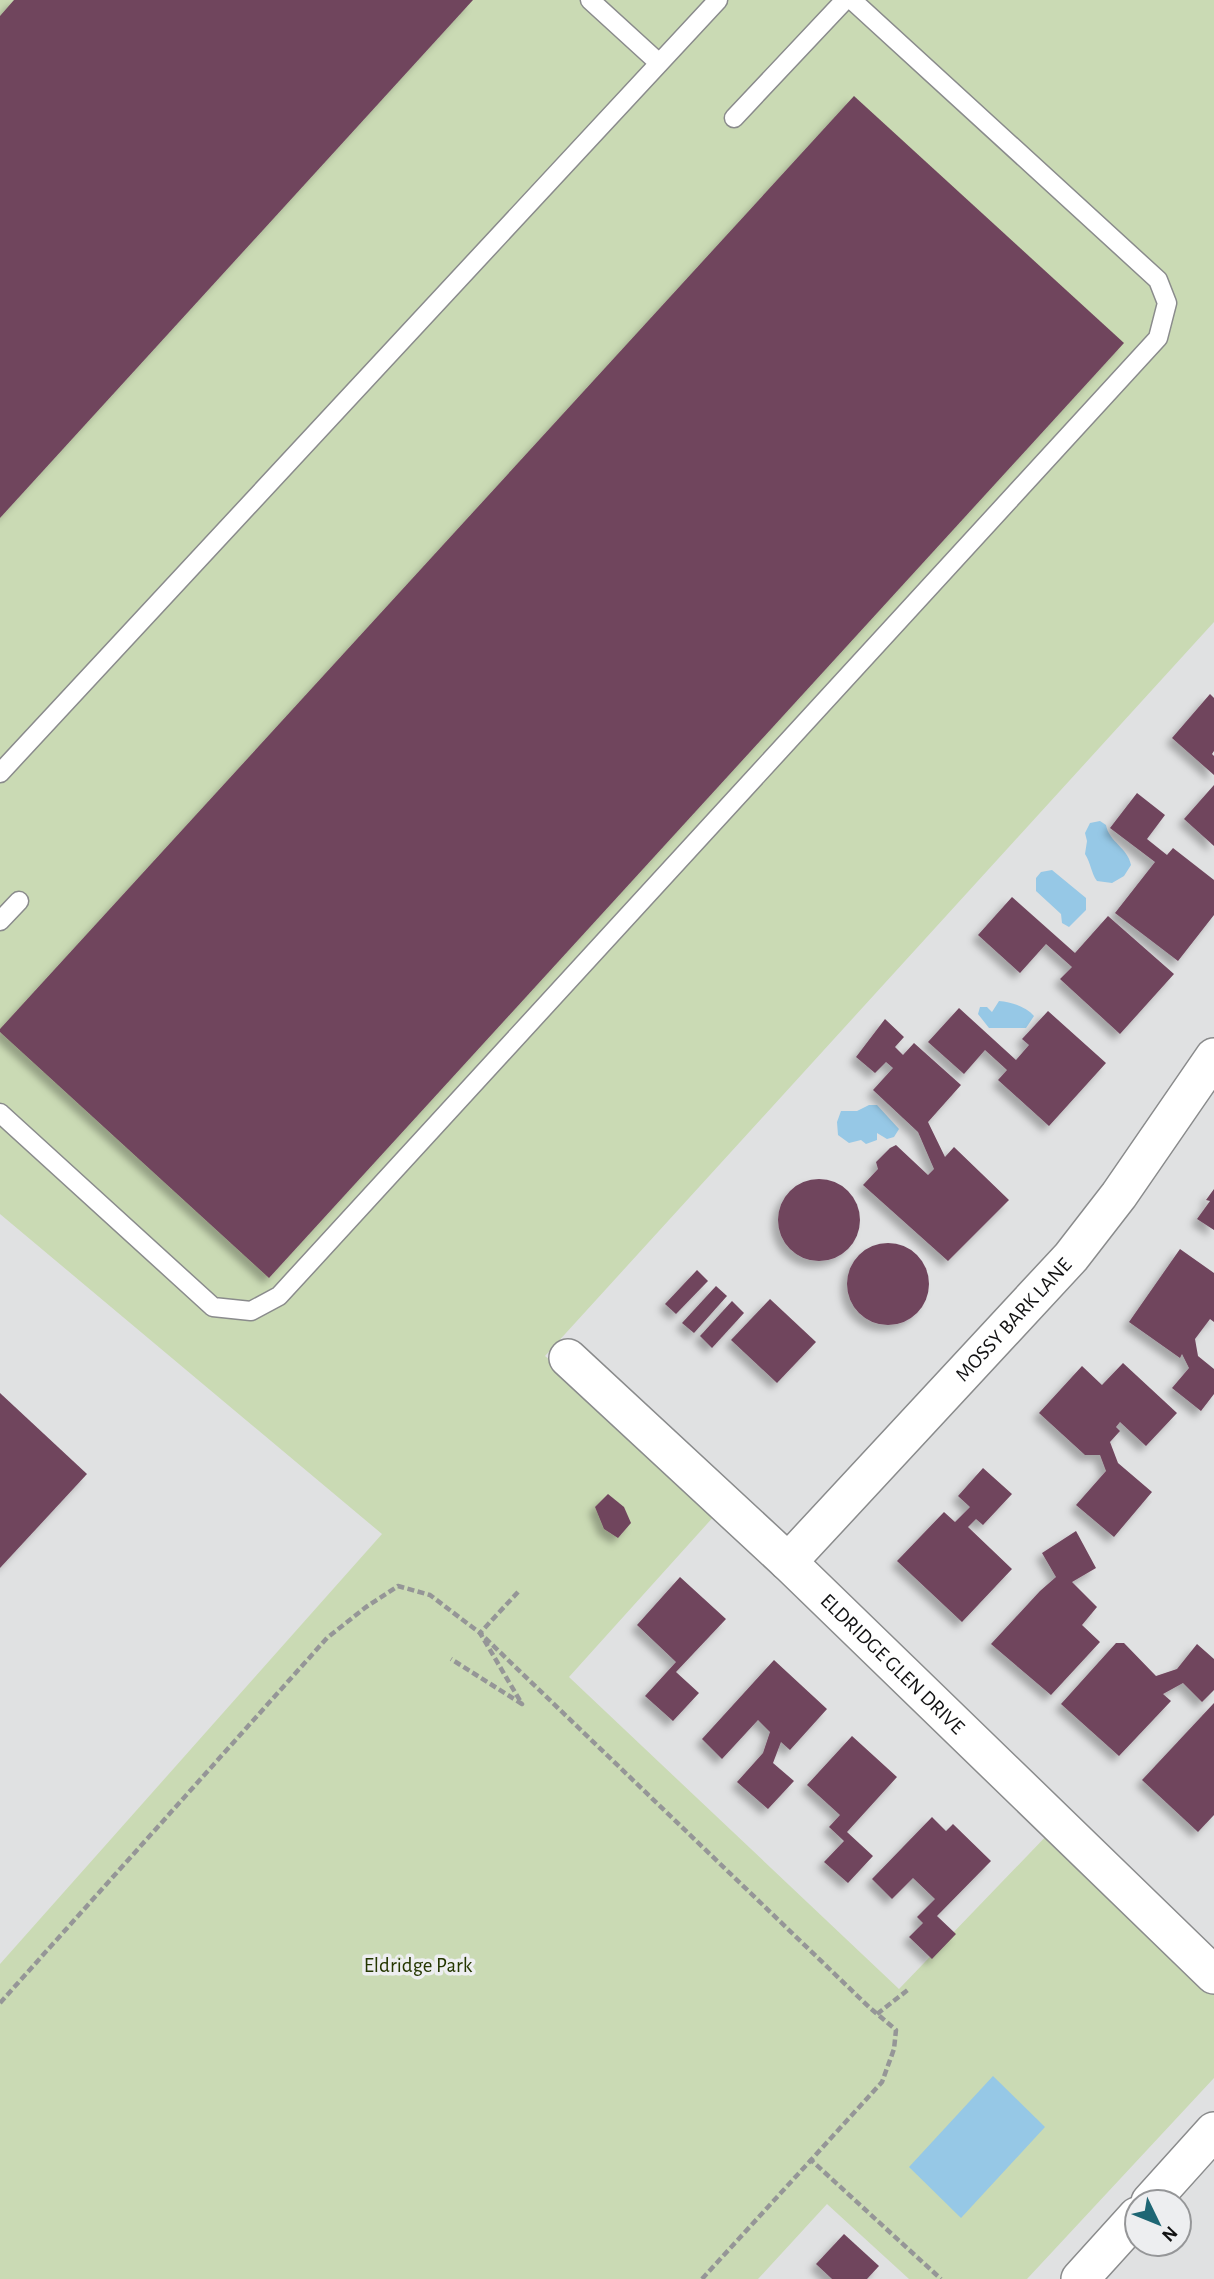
<svg xmlns="http://www.w3.org/2000/svg" width="1214" height="2279" font-family="'Alegreya Sans',sans-serif">
  <style>
    .green { fill: #cadab4 }
    .water { fill: #96c8e6 }
    .building { fill: #70455d; filter: url(#shadow) }
    .lines { fill: none; stroke-linecap: round; stroke-linejoin: round }
    .lane-casing { stroke: #8a8b8c; stroke-width: 21 }
    .street-casing { stroke: #8a8b8c; stroke-width: 40 }
    .path { stroke: #959697; stroke-width: 4.5; stroke-dasharray: 7 3.5; stroke-linecap: butt }
    .lane { stroke: #fff; stroke-width: 18 }
    .street { stroke: #fff; stroke-width: 37 }
    .labels { text-anchor: middle; stroke-width: 7; stroke-linejoin: round; paint-order: stroke }
    .street-label { font-size: 21px; fill: #121213; stroke: #edeef0 }
    .park-label { font-size: 21px; fill: #253701; stroke: #edeef0 }
  </style>
  <defs>
    <filter id="shadow"><feDropShadow dx="-6" dy="6" stdDeviation="3.5" flood-color="#0004"/></filter>
  </defs>
  <rect width="100%" height="100%" fill="#e0e1e2"/>
  <polygon class="green" points="0,0 1214,0 1214,622 545,1356 725,1504 569,1677 899,1989 1051,1831 1214,1978 1214,2078 1027,2279 909,2279 827,2204 758,2279 0,2279 0,1964 382,1534 0,1214"/>
  <g class="water">
    <path d="M1100,821L1106,825C1109,842 1128,848 1131,865L1124,876L1112,883L1097,881C1091,873 1091,863 1085,854L1087,841L1085,833L1090,823Z"/>
    <polygon points="1052,870 1086,898 1086,910 1069,927 1062,923 1061,914 1036,891 1036,878 1041,872"/>
    <path d="M999,1001C1012,1002 1026,1007 1034,1016L1026,1028H989L978,1014L980,1007H987L992,1012Z"/>
    <polygon points="869,1105 877,1105 899,1129 894,1137 887,1139 877,1133 877,1140 866,1144 861,1140 849,1143 838,1135 837,1122 841,1111 857,1111"/>
    <polygon points="993,2076 1045,2127 961,2218 909,2167"/>
  </g>
  <g class="building">
    <polygon points="14,0 473,0 0,518 0,16"/>
    <polygon points="854,96 1124,343 269,1278 0,1032 0,1029"/>
    <polygon points="1210,694 1214,698 1214,751 1212,754 1214,756 1214,775 1172,738"/>
    <polygon points="1214,785 1214,846 1184,819"/>
    <polygon points="1137,793 1165,815 1147,839 1167,855 1173,848 1214,880 1214,915 1178,961 1115,913 1155,862 1110,828"/>
    <polygon points="1012,897 1075,953 1108,916 1174,974 1120,1034 1060,979 1072,967 1046,944 1020,973 978,935"/>
    <polygon points="959,1008 1016,1060 1029,1045 1022,1039 1048,1011 1106,1063 1049,1126 998,1080 1007,1070 985,1050 964,1074 928,1042"/>
    <polygon points="885,1019 904,1037 895,1047 903,1055 914,1043 961,1085 928,1122 945,1157 954,1147 1009,1200 948,1261 863,1185 878,1169 876,1162 890,1148 896,1145 928,1175 934,1169 918,1132 873,1090 893,1068 886,1062 875,1073 856,1057"/>
    <circle cx="819" cy="1220" r="41"/>
    <polygon points="1214,1189 1214,1230 1197,1219 1210,1201 1206,1200"/>
    <circle cx="888" cy="1284" r="41"/>
    <polygon points="1180,1249 1214,1273 1214,1322 1210,1319 1195,1339 1198,1356 1214,1369 1214,1394 1201,1411 1172,1388 1189,1368 1182,1354 1180,1358 1129,1322"/>
    <polygon points="697,1270 708,1281 676,1314 665,1304"/>
    <polygon points="716,1286 727,1296 694,1333 682,1323"/>
    <polygon points="770,1299 816,1342 777,1383 731,1340"/>
    <polygon points="732,1301 744,1313 712,1348 700,1336"/>
    <polygon points="1123,1363 1177,1413 1146,1446 1120,1422 1116,1427 1120,1431 1110,1442 1118,1463 1152,1492 1114,1537 1076,1505 1106,1471 1100,1455 1085,1455 1039,1413 1082,1366 1102,1385"/>
    <polygon points="0,1393 87,1474 0,1568"/>
    <polygon points="983,1468 1012,1494 983,1525 976,1519 968,1527 1012,1569 962,1622 897,1561 944,1512 955,1522 970,1507 958,1496"/>
    <polygon points="608,1494 624,1507 631,1523 618,1538 604,1529 595,1507"/>
    <polygon points="1076,1531 1096,1568 1072,1582 1097,1607 1082,1625 1100,1642 1051,1695 991,1644 1040,1591 1056,1577 1042,1553"/>
    <polygon points="680,1577 726,1619 676,1672 699,1693 673,1721 645,1696 676,1662 637,1625"/>
    <polygon points="1116,1643 1124,1643 1156,1676 1177,1669 1197,1644 1214,1659 1214,1690 1202,1702 1183,1683 1163,1694 1171,1701 1119,1756 1061,1704"/>
    <polygon points="774,1660 827,1709 790,1750 781,1742 773,1763 794,1781 768,1809 737,1782 763,1753 770,1732 758,1720 722,1759 702,1739"/>
    <polygon points="1214,1703 1214,1815 1198,1832 1142,1780"/>
    <polygon points="852,1736 897,1777 847,1832 873,1856 848,1883 824,1862 844,1841 829,1827 840,1815 807,1785"/>
    <polygon points="932,1817 946,1831 953,1824 991,1861 937,1916 956,1934 932,1959 909,1937 923,1923 917,1917 935,1899 913,1878 892,1899 872,1879"/>
    <polygon points="844,2234 879,2266 867,2279 832,2279 816,2264"/>
  </g>
  <g class="lines">
    <defs>
      <g id="lane">
        <polyline points="590,0 659,63"/>
        <polyline points="734,118 845,0"/>
        <polyline points="0,773 718,0"/>
        <polyline points="0,921 19,901"/>
        <polyline points="0,1113 213,1307 251,1311 279,1296 1158,338 1167,303 1158,280 852,0"/>
      </g>
      <g id="street">
        <path id="s1" d="M568,1358L788,1562L1214,1975"/>
        <path id="s2" d="M788,1562L1071,1257L1119,1195L1214,1057"/>
        <polyline points="1150,2202 1214,2131"/>
        <polyline points="1080,2279 1137,2216"/>
      </g>
    </defs>
    <use href="#lane" class="lane-casing"/>
    <use href="#street" class="street-casing"/>
    <g class="path">
      <polyline points="518,1592 480,1633 869,2007 896,2030 894,2049 882,2082 811,2160 941,2279"/>
      <polyline points="0,2003 327,1638 366,1607 398,1586 430,1595 480,1633 522,1704 451,1659"/>
      <polyline points="877,2014 909,1989"/>
      <polyline points="702,2279 811,2160"/>
    </g>
    <use href="#lane" class="lane"/>
    <use href="#street" class="street"/>
  </g>
  <g class="labels">
    <g class="street-label">
      <text dy="7" stroke="none"><textPath href="#s2" startOffset="331">MOSSY BARK LANE</textPath></text>
      <text dy="7" stroke="none"><textPath href="#s1" startOffset="446">ELDRIDGE GLEN DRIVE</textPath></text>
    </g>
    <g class="park-label">
      <text x="418" y="1972">Eldridge Park</text>
    </g>
  </g>
  <g transform="translate(1158 2223) rotate(133)"><circle r="33" fill="#edeef0" stroke="#959698" stroke-width="2"/>
  <path d="M0-5L12 26L0 18L-12 26Z" fill="#1e6674"/>
  <text y="-10" font-size="19" font-weight="bold" text-anchor="middle" fill="#121213">N</text>
  </g>
</svg>
